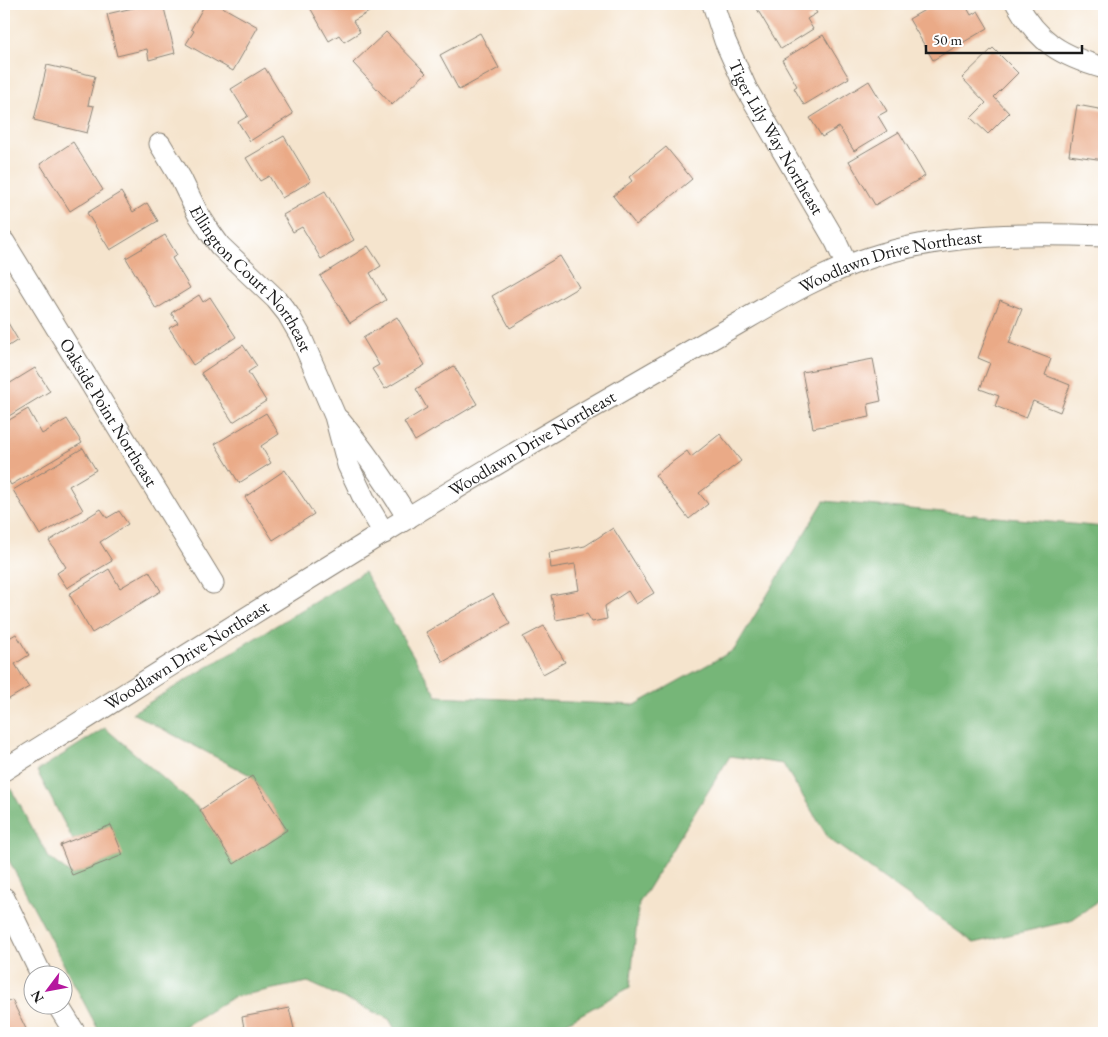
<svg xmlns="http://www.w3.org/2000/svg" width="1108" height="1037" font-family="'EB Garamond',serif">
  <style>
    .forest { fill: #76b678; stroke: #49694a }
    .building { fill: #eaaa87 }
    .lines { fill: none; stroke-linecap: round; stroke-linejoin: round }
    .minor-casing { stroke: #888074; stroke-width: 23 }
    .minor { stroke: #fff; stroke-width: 21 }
    .labels { text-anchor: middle; stroke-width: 5; stroke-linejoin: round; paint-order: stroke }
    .street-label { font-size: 18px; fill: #1c1c1c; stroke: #fff }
  </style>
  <rect width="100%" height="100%" fill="#fff"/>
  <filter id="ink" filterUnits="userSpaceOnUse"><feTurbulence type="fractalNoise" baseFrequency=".02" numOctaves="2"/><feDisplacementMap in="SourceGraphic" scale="10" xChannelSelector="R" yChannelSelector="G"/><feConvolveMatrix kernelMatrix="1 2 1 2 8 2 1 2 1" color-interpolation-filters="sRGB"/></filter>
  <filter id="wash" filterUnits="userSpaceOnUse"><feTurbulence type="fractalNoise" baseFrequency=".0096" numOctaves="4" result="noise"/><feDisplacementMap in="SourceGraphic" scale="20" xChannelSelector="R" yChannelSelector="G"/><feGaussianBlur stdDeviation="1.12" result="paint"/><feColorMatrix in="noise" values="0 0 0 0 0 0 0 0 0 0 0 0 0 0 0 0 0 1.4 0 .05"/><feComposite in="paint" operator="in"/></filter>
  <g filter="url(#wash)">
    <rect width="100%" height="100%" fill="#f5e4cd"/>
    <polygon class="forest" points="824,501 1104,527 1104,897 1070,921 974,943 829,839 783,764 730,756 639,903 630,987 548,1033 397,1033 389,1019 308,982 233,997 173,1033 100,1033 4,851 4,794 11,789 49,858 72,875 122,855 111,825 73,840 37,771 105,728 200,810 234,863 287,830 252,776 132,713 364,572 437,696 635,705 734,650"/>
    <g id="blocks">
      <g class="building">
        <polygon points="150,4 163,4 175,53 149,60 147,49 117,56 107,14"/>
        <polygon points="205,4 217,4 258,27 233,71 186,44 194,31 191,29"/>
        <polygon points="308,4 364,4 369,12 353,21 360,32 344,42 339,35 329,41"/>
        <polygon points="754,4 811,4 817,13 807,19 813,29 781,49"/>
        <polygon points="935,4 965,4 971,15 978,11 988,28 933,60 909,19"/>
        <polygon points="386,32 426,73 392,105 353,63"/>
        <polygon points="480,33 499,68 459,90 440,55"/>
        <polygon points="823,35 849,78 804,105 794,88 797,86 782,60"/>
        <polygon points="993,48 1018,73 994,97 1009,113 988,134 971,118 986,103 962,78"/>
        <polygon points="47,65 95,76 88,105 94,106 87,133 34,120"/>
        <polygon points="265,68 293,114 250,141 238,122 248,116 231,89"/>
        <polygon points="869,81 887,111 878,116 887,131 854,151 839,127 822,137 810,118"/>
        <polygon points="1077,105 1104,110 1104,160 1069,155"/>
        <polygon points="899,132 925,176 875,205 849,161"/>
        <polygon points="284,136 311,181 282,198 269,176 260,181 246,158"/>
        <polygon points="73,142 103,190 70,211 40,164"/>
        <polygon points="666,147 692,179 636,225 613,196 632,181 629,177"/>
        <polygon points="325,191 354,240 321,259 302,227 293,232 283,215"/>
        <polygon points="121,192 133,212 147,203 158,221 110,250 87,213"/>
        <polygon points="165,235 177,255 172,258 190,288 156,309 126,258"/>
        <polygon points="368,246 381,266 370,273 386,300 350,323 320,276"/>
        <polygon points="560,256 579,287 510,328 492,296"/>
        <polygon points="199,295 203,302 210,297 236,337 193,365 169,328 178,323 171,313"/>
        <polygon points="1000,300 1022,309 1009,343 1051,359 1045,375 1070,385 1060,412 1033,401 1026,418 995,406 999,396 980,389 990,363 978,358"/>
        <polygon points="4,316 18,340 4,349"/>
        <polygon points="397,317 425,365 385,389 372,369 379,365 363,338"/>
        <polygon points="243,345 257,366 248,372 266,401 233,422 201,373"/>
        <polygon points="873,359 881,401 868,404 870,417 813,428 802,372"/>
        <polygon points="454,366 477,404 415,441 404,422 427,408 416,389"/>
        <polygon points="35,368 50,391 4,419 4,380 7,385"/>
        <polygon points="28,409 42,434 67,419 82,443 11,485 4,473 4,423"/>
        <polygon points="266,413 279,434 261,446 271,463 239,483 215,444"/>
        <polygon points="720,434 741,461 699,493 708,504 689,519 655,475 687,451 691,457"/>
        <polygon points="83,448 96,470 69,486 83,510 40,535 13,490"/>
        <polygon points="285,470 314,514 273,540 245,497"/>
        <polygon points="101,509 107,518 119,511 128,524 100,542 112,561 67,588 57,573 66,567 49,541"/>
        <polygon points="613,528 654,593 636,604 628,591 605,606 607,619 592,622 587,614 556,620 551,595 579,590 575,564 551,568 549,553 585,546"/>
        <polygon points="109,569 120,588 149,571 161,591 92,633 69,594"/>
        <polygon points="493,594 510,624 443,662 426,632"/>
        <polygon points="544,626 565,662 543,674 523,637"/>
        <polygon points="16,634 29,655 15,664 29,687 4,702 4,641"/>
        <polygon points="252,776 287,830 234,864 200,810"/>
        <polygon points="111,825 123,855 72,875 60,845"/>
        <polygon points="12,1000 28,1033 4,1033 4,1004"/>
        <polygon points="289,1008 295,1033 245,1033 242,1017"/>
      </g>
    </g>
  </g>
  <g filter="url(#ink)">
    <use href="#blocks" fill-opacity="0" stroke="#888074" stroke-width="1"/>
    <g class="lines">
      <defs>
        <g id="minor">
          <path id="s1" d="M713,4L725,41L746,88L836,242L847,266"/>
          <path d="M1017,4C1039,43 1062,56 1104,68"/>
          <path id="s2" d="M160,144L181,179L197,212L210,232L220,246L276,299L288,314L300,335L335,416L348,465L365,501L384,533"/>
          <path id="s3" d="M4,242L213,583"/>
          <path d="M339,420C366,452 386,482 408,518"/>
          <path id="s4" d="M4,770C207,643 409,513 616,394C660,369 703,344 746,319C785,296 826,272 869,258C945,233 1026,233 1104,236"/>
          <polyline points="4,898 41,974"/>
          <polyline points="57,1004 75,1033"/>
        </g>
      </defs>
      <use href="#minor" class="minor-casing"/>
      <use href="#minor" class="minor"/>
    </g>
  </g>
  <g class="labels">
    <g class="street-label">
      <text dy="6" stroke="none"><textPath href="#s1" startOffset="148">Tiger Lily Way Northeast</textPath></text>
      <text dy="6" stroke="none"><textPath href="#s4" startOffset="1026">Woodlawn Drive Northeast</textPath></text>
      <text dy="6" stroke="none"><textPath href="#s2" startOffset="164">Ellington Court Northeast</textPath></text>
      <text dy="6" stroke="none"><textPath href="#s3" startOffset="200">Oakside Point Northeast</textPath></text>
      <text dy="6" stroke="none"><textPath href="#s4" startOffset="621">Woodlawn Drive Northeast</textPath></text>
      <text dy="6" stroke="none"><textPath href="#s4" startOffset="216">Woodlawn Drive Northeast</textPath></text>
    </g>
  </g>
  <rect width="1108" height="1037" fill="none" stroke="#fff" stroke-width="20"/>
  <g transform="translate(48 990) rotate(238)"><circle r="24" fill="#ffffff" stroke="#a4a4a4"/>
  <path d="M0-4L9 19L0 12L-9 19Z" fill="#b5179e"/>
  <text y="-8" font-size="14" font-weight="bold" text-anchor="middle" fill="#1c1c1c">N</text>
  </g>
  <path d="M926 45v8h156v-8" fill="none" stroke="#1c1c1c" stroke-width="2.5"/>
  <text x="933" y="45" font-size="15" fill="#1c1c1c" stroke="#ffffff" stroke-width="4" paint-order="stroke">50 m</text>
</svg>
